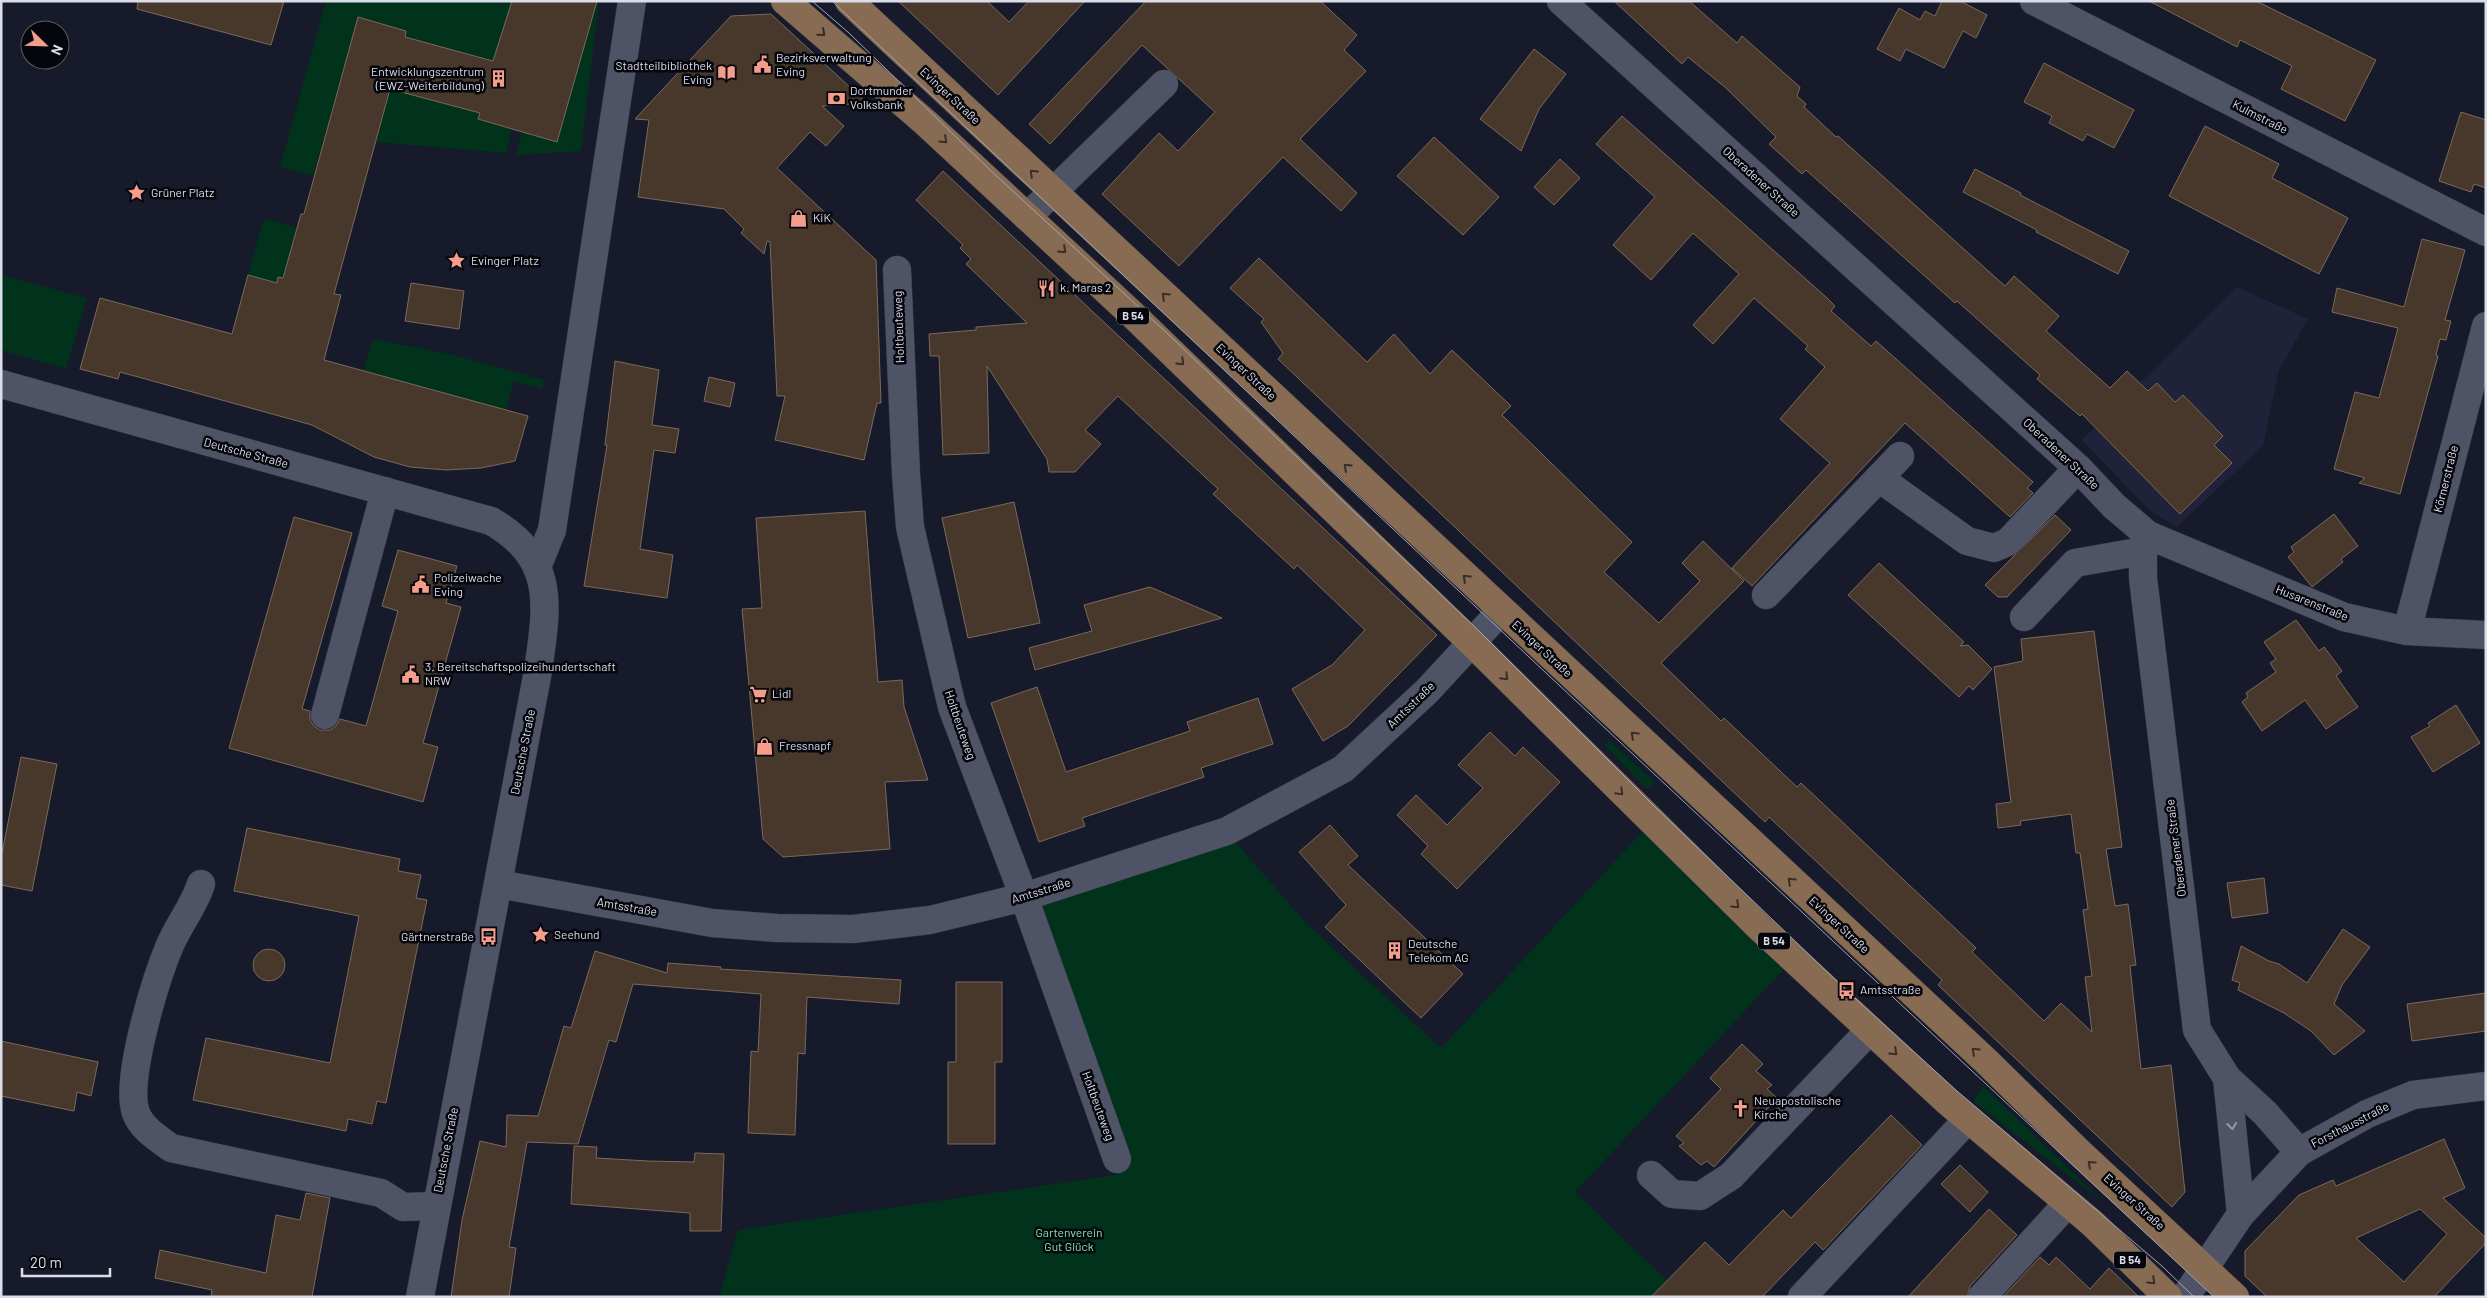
<svg xmlns="http://www.w3.org/2000/svg" width="2487" height="1298" font-family="Barlow,sans-serif">
  <style>
    .built { fill: #1f2238 }
    .green { fill: #01321b }
    .building { fill: #48382b; stroke: #7b6a5b; fill-rule: evenodd }
    .lines { fill: none; stroke-linecap: round; stroke-linejoin: round }
    .minor-casing { stroke: #333541; stroke-width: 29 }
    .major-casing { stroke: #333541; stroke-width: 29 }
    .minor { stroke: #4f5366; stroke-width: 28 }
    .major { stroke: #876b52; stroke-width: 28 }
    .tram { stroke: #a3a6b3; stroke-width: 1 }
    .oneway { stroke: #392e28 }
    .oneway2 { stroke: #9598a8 }
    .labels { text-anchor: middle; stroke-width: 5; stroke-linejoin: round; paint-order: stroke }
    .shield { fill: #05060c; stroke: #9b9ca7; stroke-width: 1 }
    .shield-label { font-size: 11px; font-weight: bold; fill: #dbdde9 }
    .poi-label { font-size: 12px; fill: #dbdde9; stroke: #05060c; text-anchor: start }
    .street-label { font-size: 12px; fill: #dbdde9; stroke: #05060c }
    .park-label { font-size: 12px; fill: #83e3ab; stroke: #05060c }
  </style>
  <rect width="100%" height="100%" fill="#171a2a"/>
  <polygon class="built" points="2237,287 2308,319 2279,370 2263,446 2177,527 2150,511 2082,440"/>
  <g class="green">
    <polygon points="326,1 512,1 493,61 405,37 406,31 358,18 313,176 280,167"/>
    <polygon points="595,1 599,1 581,151 516,155 522,132 557,141 597,2"/>
    <polygon points="390,89 480,113 478,119 512,129 506,153 376,142"/>
    <polygon points="264,218 298,228 283,278 278,277 277,283 248,275"/>
    <polygon points="1,275 87,298 66,369 1,350"/>
    <polygon points="373,339 450,354 544,380 542,389 514,381 506,410 363,371"/>
    <polygon points="1609,740 1654,782 1647,789 1605,745"/>
    <polygon points="1226,831 1307,924 1441,1048 1642,832 1786,967 1575,1192 1684,1297 719,1297 738,1230 1115,1175 1117,1159 1024,897"/>
    <polygon points="1984,1087 2104,1203 1973,1101"/>
  </g>
  <g class="building">
    <polygon points="138,1 284,1 271,45 137,9"/>
    <polygon points="512,1 597,1 557,142 478,119 480,113 390,89 334,294 341,295 324,360 528,416 515,461 481,468 446,470 410,467 374,457 312,425 120,372 118,379 80,369 100,298 232,334 248,275 277,283 278,277 283,278 301,214 304,214 358,17 406,31 405,37 493,61"/>
    <polygon points="898,1 987,1 1009,22 1029,1 1085,1 998,95"/>
    <polygon points="1146,1 1320,1 1357,35 1344,50 1366,71 1300,139 1357,193 1341,211 1283,157 1179,266 1102,194 1159,133 1178,151 1215,112 1142,45 1050,144 1029,124"/>
    <polygon points="1614,1 1689,1 1737,43 1742,36 1800,87 1797,96 1806,104 1804,107 1836,137 1838,136 2005,286 2014,276 2059,316 2046,331 2110,388 2127,371 2148,391 2157,383 2175,402 2183,395 2223,436 2214,445 2232,463 2180,514 2082,414 2080,416 2037,379 2040,375 1994,334 1957,301 1955,303 1806,170 1802,174 1769,144 1776,137 1726,88 1688,57 1682,64"/>
    <polygon points="1942,1 1960,1 1987,15 1976,38 1963,31 1944,68 1906,49 1900,61 1877,49 1899,8 1920,20 1925,11 1935,16"/>
    <polygon points="2149,1 2256,1 2376,60 2345,121 2281,89 2292,66 2240,40 2237,47"/>
    <polygon points="771,14 867,103 822,106 844,126 826,146 810,132 777,168 876,260 881,403 877,403 864,460 775,440 785,396 777,396 770,242 767,241 764,254 741,233 744,229 724,209 638,197 649,120 635,119 731,16"/>
    <polygon points="1534,49 1566,74 1539,109 1521,151 1480,119"/>
    <polygon points="2044,63 2134,110 2114,148 2087,134 2083,141 2049,123 2052,116 2024,102"/>
    <polygon points="2461,112 2486,120 2486,188 2474,184 2471,192 2439,181"/>
    <polygon points="1622,116 1826,297 1835,306 1831,311 1871,346 1876,341 2033,482 2027,488 2033,493 2010,517 1905,423 1752,586 1732,568 1830,463 1780,419 1825,367 1805,349 1808,346 1754,298 1713,344 1693,325 1739,274 1693,233 1651,280 1613,245 1655,197 1596,144"/>
    <polygon points="2205,126 2279,164 2272,178 2348,218 2319,274 2169,196"/>
    <polygon points="1434,137 1499,197 1463,235 1397,176"/>
    <polygon points="1560,159 1580,178 1554,205 1534,187"/>
    <polygon points="1975,169 2021,193 2020,195 2129,251 2118,274 2036,232 2037,230 1963,192"/>
    <polygon points="943,171 1437,635 1348,726 1323,741 1292,689 1332,665 1365,630 1297,565 1294,569 1213,494 1218,489 1118,396 1085,430 1101,444 1075,472 1049,472 1047,459 987,366 989,453 943,455 939,356 930,356 929,334 976,330 976,327 1027,323 966,264 971,259 960,248 963,245 916,200"/>
    <polygon points="2422,239 2465,250 2445,320 2451,321 2446,340 2440,339 2436,355 2438,356 2400,494 2359,483 2365,478 2334,469 2355,392 2379,398 2398,328 2332,312 2337,288 2404,307"/>
    <polygon points="1259,258 1367,362 1394,334 1430,374 1452,350 1511,406 1502,415 1632,542 1604,572 1659,623 1700,581 1682,563 1703,541 1744,581 1661,663 1721,721 1724,718 1797,787 1801,783 1976,948 1972,952 2044,1021 2061,1003 2092,1032 2085,977 2092,976 2083,910 2088,909 2080,853 2076,853 2071,814 2020,821 2021,825 1998,828 1996,804 2011,802 1994,667 2023,661 2021,639 2094,631 2122,847 2106,849 2115,906 2128,904 2136,965 2130,966 2141,1069 2171,1065 2185,1192 2172,1207 1938,985 1942,980 1903,943 1769,817 1765,822 1278,359 1283,353 1261,322 1264,319 1230,288"/>
    <polygon points="411,283 464,291 459,329 405,321"/>
    <polygon points="615,361 659,370 652,425 679,429 675,453 654,450 640,549 673,555 667,598 584,586 607,445 605,445"/>
    <polygon points="709,377 735,383 730,407 704,401"/>
    <polygon points="1014,502 1040,623 968,638 942,518"/>
    <polygon points="865,511 878,682 902,680 904,707 928,780 885,782 890,849 783,857 763,839 742,609 762,608 756,518"/>
    <polygon points="2334,514 2358,546 2341,559 2343,562 2312,587 2288,557 2294,552 2291,547"/>
    <polygon points="2055,515 2071,530 2007,597 1998,597 1985,585"/>
    <polygon points="294,517 352,533 302,709 310,711 310,720 314,726 320,730 330,730 336,726 340,719 366,726 398,611 382,606 398,550 457,566 446,603 461,607 423,743 438,747 423,802 229,748"/>
    <polygon points="1879,563 1964,642 1960,646 1968,645 1992,669 1973,690 1969,686 1959,697 1848,595"/>
    <polygon points="1150,587 1222,618 1035,670 1029,648 1092,631 1084,605"/>
    <polygon points="2296,620 2319,651 2324,647 2342,671 2336,676 2358,707 2326,729 2305,700 2262,731 2242,702 2248,697 2246,693 2276,672 2270,663 2276,659 2264,642"/>
    <polygon points="1037,687 1066,772 1190,731 1187,722 1258,698 1273,744 1201,768 1204,777 1082,818 1085,826 1039,842 991,703"/>
    <polygon points="2456,705 2480,743 2433,772 2411,737 2430,726 2428,723"/>
    <polygon points="1490,732 1515,756 1523,747 1560,782 1457,889 1421,854 1428,846 1397,815 1416,795 1447,825 1483,788 1458,765"/>
    <polygon points="21,757 57,764 32,891 1,885 1,858"/>
    <polygon points="1330,825 1358,856 1348,865 1463,974 1421,1018 1325,927 1346,905 1299,852"/>
    <polygon points="247,828 400,859 398,871 421,875 416,898 427,900 386,1103 377,1101 372,1124 348,1119 346,1131 193,1100 206,1038 330,1063 359,916 234,891"/>
    <polygon points="2264,878 2268,913 2232,918 2227,883"/>
    <polygon points="2343,929 2370,947 2342,985 2334,1004 2365,1031 2334,1055 2311,1031 2284,1013 2238,990 2240,983 2232,980 2241,946 2269,961 2279,964 2307,983"/>
    <circle cx="269" cy="965" r="16"/>
    <polygon points="595,951 667,973 668,963 721,967 720,969 901,980 899,1004 807,997 805,1054 798,1053 795,1135 748,1133 751,1051 758,1052 761,994 633,984 616,1042 609,1040 578,1144 527,1142 509,1247 516,1248 509,1297 451,1297 462,1220 480,1141 506,1147 507,1115 538,1116 564,1026 571,1028"/>
    <polygon points="956,982 1002,982 1002,1062 995,1062 995,1144 948,1144 948,1062 956,1062"/>
    <polygon points="2486,993 2486,1031 2412,1041 2407,1004"/>
    <polygon points="1,1041 98,1062 91,1096 77,1092 74,1111 1,1096"/>
    <polygon points="1742,1044 1763,1064 1756,1071 1772,1085 1767,1089 1777,1098 1714,1167 1707,1161 1701,1165 1679,1146 1684,1143 1676,1136 1721,1089 1710,1078"/>
    <polygon points="1891,1115 1922,1145 1823,1250 1815,1242 1762,1297 1651,1297 1705,1242 1729,1265 1783,1210 1791,1218"/>
    <path d="M2444,1139L2465,1188L2443,1198L2486,1238V1243L2434,1297H2267L2245,1276V1251L2299,1195L2333,1180L2336,1186ZM2420,1209L2447,1234L2404,1282L2356,1238Z"/>
    <polygon points="574,1146 597,1147 596,1158 648,1161 694,1162 695,1153 724,1154 721,1231 690,1231 690,1213 571,1204"/>
    <polygon points="1960,1165 1988,1192 1970,1212 1941,1184"/>
    <polygon points="306,1193 330,1198 312,1297 211,1297 212,1290 155,1278 160,1250 266,1273 276,1215 300,1220"/>
    <polygon points="1989,1209 2017,1235 1970,1286 1967,1297 1908,1297"/>
    <polygon points="2040,1257 2049,1265 2056,1257 2090,1289 2109,1268 2139,1297 2003,1297"/>
  </g>
  <g class="lines">
    <defs>
      <g id="minor">
        <polyline points="1561,1 2078,468 2114,506 2148,535 2143,551 2143,578 2197,1030 2227,1078 2265,1113 2299,1152"/>
        <polyline points="2034,1 2486,232"/>
        <polyline points="1027,217 1164,84"/>
        <polyline points="897,270 906,474 910,527 952,707 1024,897 1117,1159"/>
        <path d="M1,384L491,521C557,559 547,606 538,671L420,1297"/>
        <polyline points="1879,478 1900,456"/>
        <polyline points="2148,535 2344,617 2407,631 2486,635"/>
        <polyline points="537,567 552,530 632,1"/>
        <polyline points="1766,595 1879,478 1967,541 1994,548 2008,542 2078,468"/>
        <polyline points="2024,617 2075,563 2143,551"/>
        <polyline points="2407,631 2486,326"/>
        <polyline points="325,715 385,491"/>
        <path d="M201,884C194,906 179,924 170,945C156,978 124,1081 136,1113C142,1129 158,1138 171,1148L381,1193L403,1207L435,1206"/>
        <polyline points="498,884 712,923 777,928 853,929 930,920 1024,897 1227,831 1343,769 1427,691 1501,611"/>
        <polyline points="2227,1078 2241,1214"/>
        <polyline points="1651,1175 1672,1194 1700,1196 1731,1176 1870,1030"/>
        <polyline points="1802,1297 1968,1119"/>
        <polyline points="1982,1297 2068,1203"/>
        <polyline points="2185,1297 2241,1214 2299,1152 2367,1114 2413,1095 2486,1086"/>
      </g>
      <g id="major">
        <polyline points="785,1 926,123 1133,315 1471,642 1759,927 1948,1102 2092,1223 2168,1297"/>
        <polyline points="849,1 1986,1061 2080,1153 2235,1297"/>
      </g>
    </defs>
    <use href="#minor" class="minor-casing"/>
    <use href="#major" class="major-casing"/>
    <use href="#minor" class="minor"/>
    <use href="#major" class="major"/>
    <g class="tram">
      <polyline points="812,1 849,33 990,170 1168,334 1481,633 1654,806 1846,990 1957,1091 2163,1267 2194,1297"/>
      <polyline points="832,1 1545,672 2214,1297"/>
    </g>
  </g>
  <defs><path id="oneway-chevron" d="M-2-3.5L2.5 0L-2 3.5" fill="none" stroke-width="1.6" stroke-linecap="round" stroke-linejoin="round" transform="scale(1.25)"/></defs>
  <g class="oneway">
    <use href="#oneway-chevron" transform="translate(822 33) rotate(41)"/>
    <use href="#oneway-chevron" transform="translate(944 140) rotate(43)"/>
    <use href="#oneway-chevron" transform="translate(1033 173) rotate(-137)"/>
    <use href="#oneway-chevron" transform="translate(1063 250) rotate(43)"/>
    <use href="#oneway-chevron" transform="translate(1165 296) rotate(-137)"/>
    <use href="#oneway-chevron" transform="translate(1181 362) rotate(44)"/>
    <use href="#oneway-chevron" transform="translate(1347 467) rotate(-137)"/>
    <use href="#oneway-chevron" transform="translate(1466 578) rotate(-137)"/>
    <use href="#oneway-chevron" transform="translate(1505 677) rotate(45)"/>
    <use href="#oneway-chevron" transform="translate(1634 735) rotate(-137)"/>
    <use href="#oneway-chevron" transform="translate(1620 792) rotate(45)"/>
    <use href="#oneway-chevron" transform="translate(1791 881) rotate(-137)"/>
    <use href="#oneway-chevron" transform="translate(1736 905) rotate(44)"/>
    <use href="#oneway-chevron" transform="translate(1975 1051) rotate(-137)"/>
    <use href="#oneway-chevron" transform="translate(1894 1052) rotate(43)"/>
    <use href="#oneway-chevron" transform="translate(2091 1164) rotate(-138)"/>
    <use href="#oneway-chevron" transform="translate(2152 1281) rotate(44)"/>
  </g>
  <use class="oneway2" href="#oneway-chevron" transform="translate(2232 1126) rotate(84)"/>
  <defs>
    <symbol id="civic-bare" viewBox="-9 -9 18 18"><path d="M-.6-6.5H3V-4.5H.6V-3L4-1V1h2V6H-6V1h2V-1L-.6-3ZM-1.2 2.5V6h2.4V2.5Z" fill="#f49d8b" stroke="#05060c" stroke-width="2.5" paint-order="stroke"/></symbol>
    <symbol id="library-bare" viewBox="-9 -9 18 18"><path d="M-6-4Q-3-5.5-.7-3.5V5Q-3 3-6 4ZM6-4Q3-5.5 .7-3.5V5Q3 3 6 4Z" fill="#f49d8b" stroke="#05060c" stroke-width="2.5" paint-order="stroke"/></symbol>
    <symbol id="building-bare" viewBox="-9 -9 18 18"><path d="M-4-6H4V6H1V3H-1V6H-4ZM-2.5-4.3h1.7v1.8h-1.7ZM.8-4.3h1.7v1.8H.8ZM-2.5-1h1.7V.8h-1.7ZM.8-1h1.7V.8H.8Z" fill="#f49d8b" stroke="#05060c" stroke-width="2.5" paint-order="stroke"/></symbol>
    <symbol id="bank-bare" viewBox="-9 -9 18 18"><path d="M-6-4H6V4H-6ZM0-2.3a2.3 2.3 0 1 0 0 4.6a2.3 2.3 0 1 0 0-4.6Z" fill="#f49d8b" stroke="#05060c" stroke-width="2.5" paint-order="stroke"/></symbol>
    <symbol id="sight-bare" viewBox="-9 -9 18 18"><path d="M0-6L1.8-2.2L6-1.7L2.9 1.2L3.7 5.4L0 3.3L-3.7 5.4L-2.9 1.2L-6-1.7L-1.8-2.2Z" fill="#f49d8b" stroke="#05060c" stroke-width="2.5" paint-order="stroke"/></symbol>
    <symbol id="shop-bare" viewBox="-9 -9 18 18"><path d="M-5-2.5h2.3a2.7 3.5 0 0 1 5.4 0H5L5.5 6h-11ZM-1.5-2.5h3a1.5 2.3 0 0 0-3 0Z" fill="#f49d8b" stroke="#05060c" stroke-width="2.5" paint-order="stroke"/></symbol>
    <symbol id="restaurant-bare" viewBox="-9 -9 18 18"><path d="M-5-6h1v4h1v-4h1v4h1v-4h1v5L-1.5 .5V6h-2V.5L-5-1ZM5-6V6H3V1.5H1.5Q1.5-4 5-6Z" fill="#f49d8b" stroke="#05060c" stroke-width="2.5" paint-order="stroke"/></symbol>
    <symbol id="supermarket-bare" viewBox="-9 -9 18 18"><path d="M-6-5.5h2.5l.6 2H6L4.5 2H-2.5L-4.4-4H-6ZM-1.5 3.2a1.3 1.3 0 1 0 .1 0ZM3 3.2a1.3 1.3 0 1 0 .1 0Z" fill="#f49d8b" stroke="#05060c" stroke-width="2.5" paint-order="stroke"/></symbol>
    <symbol id="bus-bare" viewBox="-9 -9 18 18"><path d="M-5-6H5V4H4V6H2V4H-2V6H-4V4H-5ZM-3.5-4V0h7V-4ZM-3.5 1.2v1.5H-2V1.2ZM2 1.2v1.5H3.5V1.2Z" fill="#f49d8b" stroke="#05060c" stroke-width="2.5" paint-order="stroke"/></symbol>
    <symbol id="church-bare" viewBox="-9 -9 18 18"><path d="M-1.2-6h2.4v3.5h3.3v2.4h-3.3V6h-2.4V-.1h-3.3v-2.4h3.3Z" fill="#f49d8b" stroke="#05060c" stroke-width="2.5" paint-order="stroke"/></symbol>
  </defs>
  <g fill-rule="evenodd">
    <use href="#civic-bare" x="750" y="52" width="25" height="25"/>
    <use href="#library-bare" x="714" y="60" width="25" height="25"/>
    <use href="#building-bare" x="486" y="66" width="25" height="25"/>
    <use href="#bank-bare" x="824" y="86" width="25" height="25"/>
    <use href="#sight-bare" x="124" y="180" width="25" height="25"/>
    <use href="#shop-bare" x="786" y="206" width="25" height="25"/>
    <use href="#sight-bare" x="444" y="248" width="25" height="25"/>
    <use href="#restaurant-bare" x="1034" y="276" width="25" height="25"/>
    <use href="#civic-bare" x="408" y="572" width="25" height="25"/>
    <use href="#civic-bare" x="398" y="662" width="25" height="25"/>
    <use href="#supermarket-bare" x="746" y="682" width="25" height="25"/>
    <use href="#shop-bare" x="752" y="734" width="25" height="25"/>
    <use href="#sight-bare" x="528" y="922" width="25" height="25"/>
    <use href="#bus-bare" x="476" y="924" width="25" height="25"/>
    <use href="#building-bare" x="1382" y="938" width="25" height="25"/>
    <use href="#bus-bare" x="1834" y="978" width="25" height="25"/>
    <use href="#church-bare" x="1728" y="1096" width="25" height="25"/>
  </g>
  <g class="labels">
    <g class="shield">
      <rect x="1117" y="307.5" width="32" height="17" rx="4"/>
      <rect x="1758" y="932.5" width="32" height="17" rx="4"/>
      <rect x="2114" y="1251.5" width="32" height="17" rx="4"/>
    </g>
    <g class="shield-label">
      <text x="1133" y="320">B 54</text>
      <text x="1774" y="945">B 54</text>
      <text x="2130" y="1264">B 54</text>
    </g>
    <g class="poi-label">
      <text x="776" y="62">Bezirksverwaltung<tspan x="776" dy="14">Eving</tspan></text>
      <text x="712" y="70" text-anchor="end">Stadtteilbibliothek<tspan x="712" dy="14">Eving</tspan></text>
      <text x="484" y="76" text-anchor="end">Entwicklungszentrum<tspan x="484" dy="14">(EWZ-Weiterbildung)</tspan></text>
      <text x="850" y="95">Dortmunder<tspan x="850" dy="14">Volksbank</tspan></text>
      <text x="151" y="197">Grüner Platz</text>
      <text x="813" y="222">KiK</text>
      <text x="471" y="265">Evinger Platz</text>
      <text x="1060" y="292">k. Maras 2</text>
      <text x="434" y="582">Polizeiwache<tspan x="434" dy="14">Eving</tspan></text>
      <text x="425" y="671">3. Bereitschaftspolizeihundertschaft<tspan x="425" dy="14">NRW</tspan></text>
      <text x="772" y="698">Lidl</text>
      <text x="779" y="750">Fressnapf</text>
      <text x="554" y="939">Seehund</text>
      <text x="474" y="941" text-anchor="end">Gärtnerstraße</text>
      <text x="1408" y="948">Deutsche<tspan x="1408" dy="14">Telekom AG</tspan></text>
      <text x="1860" y="994">Amtsstraße</text>
      <text x="1754" y="1105">Neuapostolische<tspan x="1754" dy="14">Kirche</tspan></text>
    </g>
    <g class="street-label">
      <text transform="translate(950 96) rotate(43)" y="4">Evinger Straße</text>
      <text transform="translate(2260 117) rotate(27)" y="4">Kulmstraße</text>
      <text transform="translate(1761 182) rotate(42)" y="4">Oberadener Straße</text>
      <text transform="translate(899 327) rotate(-92)" y="4">Holtbeuteweg</text>
      <text transform="translate(1246 372) rotate(43)" y="4">Evinger Straße</text>
      <text transform="translate(246 453) rotate(15)" y="4">Deutsche Straße</text>
      <text transform="translate(2061 454) rotate(43)" y="4">Oberadener Straße</text>
      <text transform="translate(2446 479) rotate(-76)" y="4">Körnerstraße</text>
      <text transform="translate(2312 603) rotate(22)" y="4">Husarenstraße</text>
      <text transform="translate(1542 649) rotate(43)" y="4">Evinger Straße</text>
      <text transform="translate(1411 705) rotate(-44)" y="4">Amtsstraße</text>
      <text transform="translate(960 725) rotate(71)" y="4">Holtbeuteweg</text>
      <text transform="translate(523 752) rotate(-79)" y="4">Deutsche Straße</text>
      <text transform="translate(2176 848) rotate(-97)" y="4">Oberadener Straße</text>
      <text transform="translate(1041 891) rotate(-17)" y="4">Amtsstraße</text>
      <text transform="translate(627 907) rotate(10)" y="4">Amtsstraße</text>
      <text transform="translate(1839 925) rotate(43)" y="4">Evinger Straße</text>
      <text transform="translate(1098 1106) rotate(70)" y="4">Holtbeuteweg</text>
      <text transform="translate(2350 1125) rotate(-27)" y="4">Forsthausstraße</text>
      <text transform="translate(446 1150) rotate(-79)" y="4">Deutsche Straße</text>
      <text transform="translate(2134 1202) rotate(42)" y="4">Evinger Straße</text>
    </g>
    <g class="park-label">
      <text x="1069" y="1237">Gartenverein<tspan x="1069" dy="14">Gut Glück</tspan></text>
    </g>
  </g>
  <rect width="2487" height="1298" fill="none" stroke="#dbdde9" stroke-width="5"/>
  <g transform="translate(45 45) rotate(113)"><circle r="24" fill="#05060c" stroke="#5b5c64"/>
  <path d="M0-4L9 19L0 12L-9 19Z" fill="#f49d8b"/>
  <text y="-8" font-size="14" font-weight="bold" text-anchor="middle" fill="#dbdde9">N</text>
  </g>
  <path d="M22 1268v8h88v-8" fill="none" stroke="#dbdde9" stroke-width="2.5"/>
  <text x="30" y="1268" font-size="15" fill="#dbdde9" stroke="#05060c" stroke-width="4" paint-order="stroke">20 m</text>
</svg>
